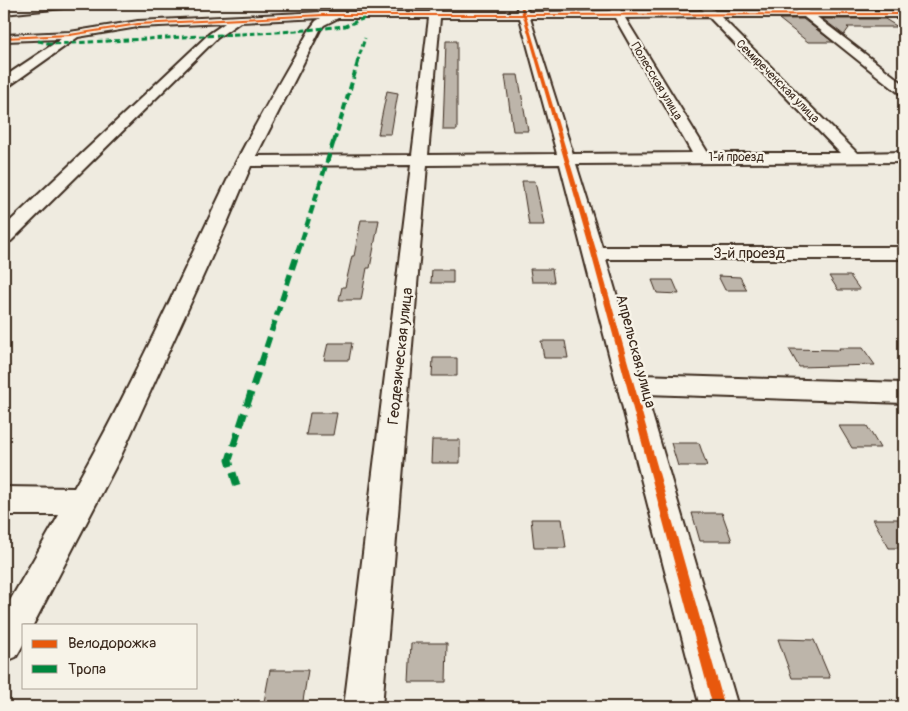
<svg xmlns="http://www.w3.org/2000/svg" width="908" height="711" font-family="Pangolin,sans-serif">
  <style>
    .building { fill: #bdb5aa; stroke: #3b2a1e }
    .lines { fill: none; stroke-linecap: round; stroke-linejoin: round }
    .minor-casing { stroke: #3b2a1e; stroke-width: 4 }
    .minor { fill: #f7f3e8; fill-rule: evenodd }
    .quiet-far4 { stroke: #00873e; stroke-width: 3; stroke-dasharray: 5.5 3; stroke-linecap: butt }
    .quiet-far3 { stroke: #00873e; stroke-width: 4; stroke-dasharray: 7 4; stroke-linecap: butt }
    .quiet-far2 { stroke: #00873e; stroke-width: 4.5; stroke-dasharray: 9 4.5; stroke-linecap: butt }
    .quiet-far1 { stroke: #00873e; stroke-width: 5.5; stroke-dasharray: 11 5.5; stroke-linecap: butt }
    .quiet { stroke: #00873e; stroke-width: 7; stroke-dasharray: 14 7; stroke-linecap: butt }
    .cycleway-casing { stroke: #f7f3e8; stroke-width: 3 }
    .cycleway { fill: #e8590c; fill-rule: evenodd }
    .labels { text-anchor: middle; stroke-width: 4.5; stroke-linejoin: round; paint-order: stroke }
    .far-street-label { font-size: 12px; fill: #3b2a1e; stroke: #f7f3e8 }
    .street-label { font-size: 15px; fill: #3b2a1e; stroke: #f7f3e8 }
  </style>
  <rect width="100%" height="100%" fill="#efebe0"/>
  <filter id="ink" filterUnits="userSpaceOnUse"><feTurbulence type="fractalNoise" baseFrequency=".02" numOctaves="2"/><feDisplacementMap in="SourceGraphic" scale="10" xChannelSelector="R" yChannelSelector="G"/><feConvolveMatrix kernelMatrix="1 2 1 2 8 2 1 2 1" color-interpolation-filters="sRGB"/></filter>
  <g filter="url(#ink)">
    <g class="building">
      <polygon points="764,5 815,5 818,7 866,7 869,9 809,9 801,5 796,7 795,9 767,9"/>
      <polygon points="779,19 803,19 833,42 808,42"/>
      <polygon points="823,19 885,19 898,27 847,27 849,28 844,35"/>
      <polygon points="446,41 457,41 457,130 443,130"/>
      <polygon points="505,75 518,75 528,131 513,131"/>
      <polygon points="387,91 398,93 391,134 378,134"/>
      <polygon points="522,181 535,181 544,225 529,225"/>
      <polygon points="361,220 379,220 370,268 367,268 361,300 339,300 342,287 345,287 352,256 354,256"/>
      <polygon points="530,269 552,269 554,282 532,282"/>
      <polygon points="432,270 453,270 453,283 431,283"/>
      <polygon points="718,276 740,277 747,290 725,290"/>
      <polygon points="829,276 850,276 860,290 838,290"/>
      <polygon points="652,280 673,280 679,294 657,293"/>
      <polygon points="541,341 565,341 568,358 544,358"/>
      <polygon points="328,343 352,343 349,360 324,360"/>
      <polygon points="839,348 863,348 875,365 799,367 789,349 840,350"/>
      <polygon points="433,358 457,358 457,376 432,376"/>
      <polygon points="310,413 337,413 333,435 306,435"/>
      <polygon points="839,426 867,426 880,448 852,448"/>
      <polygon points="432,440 460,440 460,463 431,463"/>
      <polygon points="671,443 699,443 707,466 678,466"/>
      <polygon points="692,513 722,513 732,541 700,541"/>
      <polygon points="531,519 562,519 566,548 534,548"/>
      <polygon points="873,519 904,519 904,548 889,548"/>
      <polygon points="778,639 814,640 830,678 792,678"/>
      <polygon points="411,643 447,643 446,682 409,682"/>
      <polygon points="270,670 308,670 302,707 263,707"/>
    </g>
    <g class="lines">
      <defs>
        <g id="minor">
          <polygon points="46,4 78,4 73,7 4,14 4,8"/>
          <path d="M431,4H441L440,12H518L516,4H526L528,12L611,11L607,4H617L621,11H704L700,7L705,4L715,11H797V8L801,7L809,11H904V17H817L904,84V94L899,93L804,17H721L857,153L904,152V162L576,164L602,247H904V259H606L640,375L904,383V403L646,394L738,707H700L560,164L427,165L382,707H344L411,165L251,166L227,223L120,458L33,625H24V643L16,657L4,662V611L59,515H4V487L74,488C134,383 183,271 236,162C259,117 285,73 310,29L316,21L321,18L240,22L217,38L11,241L4,243V227L209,34L225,23L138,27L78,37L9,86L4,87V77L61,39L4,41V35L70,32L138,21L323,12H430ZM709,17L840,153H708L625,18ZM338,18H429L412,155L256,156L320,30L324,25ZM440,18H520L557,154L428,155ZM530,18H615L692,153L573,154Z"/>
        </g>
      </defs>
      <use href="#minor" class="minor-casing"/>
      <use href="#minor" class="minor"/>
      <g class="quiet-far4">
        <polyline points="38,41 52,44 296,31 345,26 365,18"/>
        <polyline points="357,63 365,38"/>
      </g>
      <polyline class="quiet-far3" points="334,142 358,62"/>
      <polyline class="quiet-far2" points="302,240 334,140"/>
      <polyline class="quiet-far1" points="261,363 302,239"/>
      <polyline class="quiet" points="237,486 229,460 261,362"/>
      <defs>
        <polygon id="cycleway" points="520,4 523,4 525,14 904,13 904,15 526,16 597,253 725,707 713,707 591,253 523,16 323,16 138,25 70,36 4,39 4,37 70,34 138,23 323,14 522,14"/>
      </defs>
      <use href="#cycleway" class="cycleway-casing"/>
      <use href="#cycleway" class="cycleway"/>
    </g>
  </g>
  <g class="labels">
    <g class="far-street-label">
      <text transform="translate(657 81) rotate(59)" y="4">Полесская улица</text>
      <text transform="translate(778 81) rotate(45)" y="4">Семиреченская улица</text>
      <text x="736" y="161">1-й проезд</text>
    </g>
    <g class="street-label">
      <text x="749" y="258">3-й проезд</text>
      <text transform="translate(636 351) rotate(75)" y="5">Апрельская улица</text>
      <text transform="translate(400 356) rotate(-84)" y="5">Геодезическая улица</text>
    </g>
  </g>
  <rect width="908" height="711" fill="none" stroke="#f7f3e8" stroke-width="20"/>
  <rect x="10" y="10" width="888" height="691" fill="none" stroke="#3b2a1e" stroke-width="2" filter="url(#ink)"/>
  <rect x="22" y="624" width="175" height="65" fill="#f7f3e8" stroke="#aca397"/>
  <rect x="32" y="640" width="25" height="8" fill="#e8590c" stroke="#aca397"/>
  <text x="68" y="648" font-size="15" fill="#3b2a1e">Велодорожка</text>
  <rect x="32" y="665" width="25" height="8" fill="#00873e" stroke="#aca397"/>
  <text x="68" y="674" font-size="15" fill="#3b2a1e">Тропа</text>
</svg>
